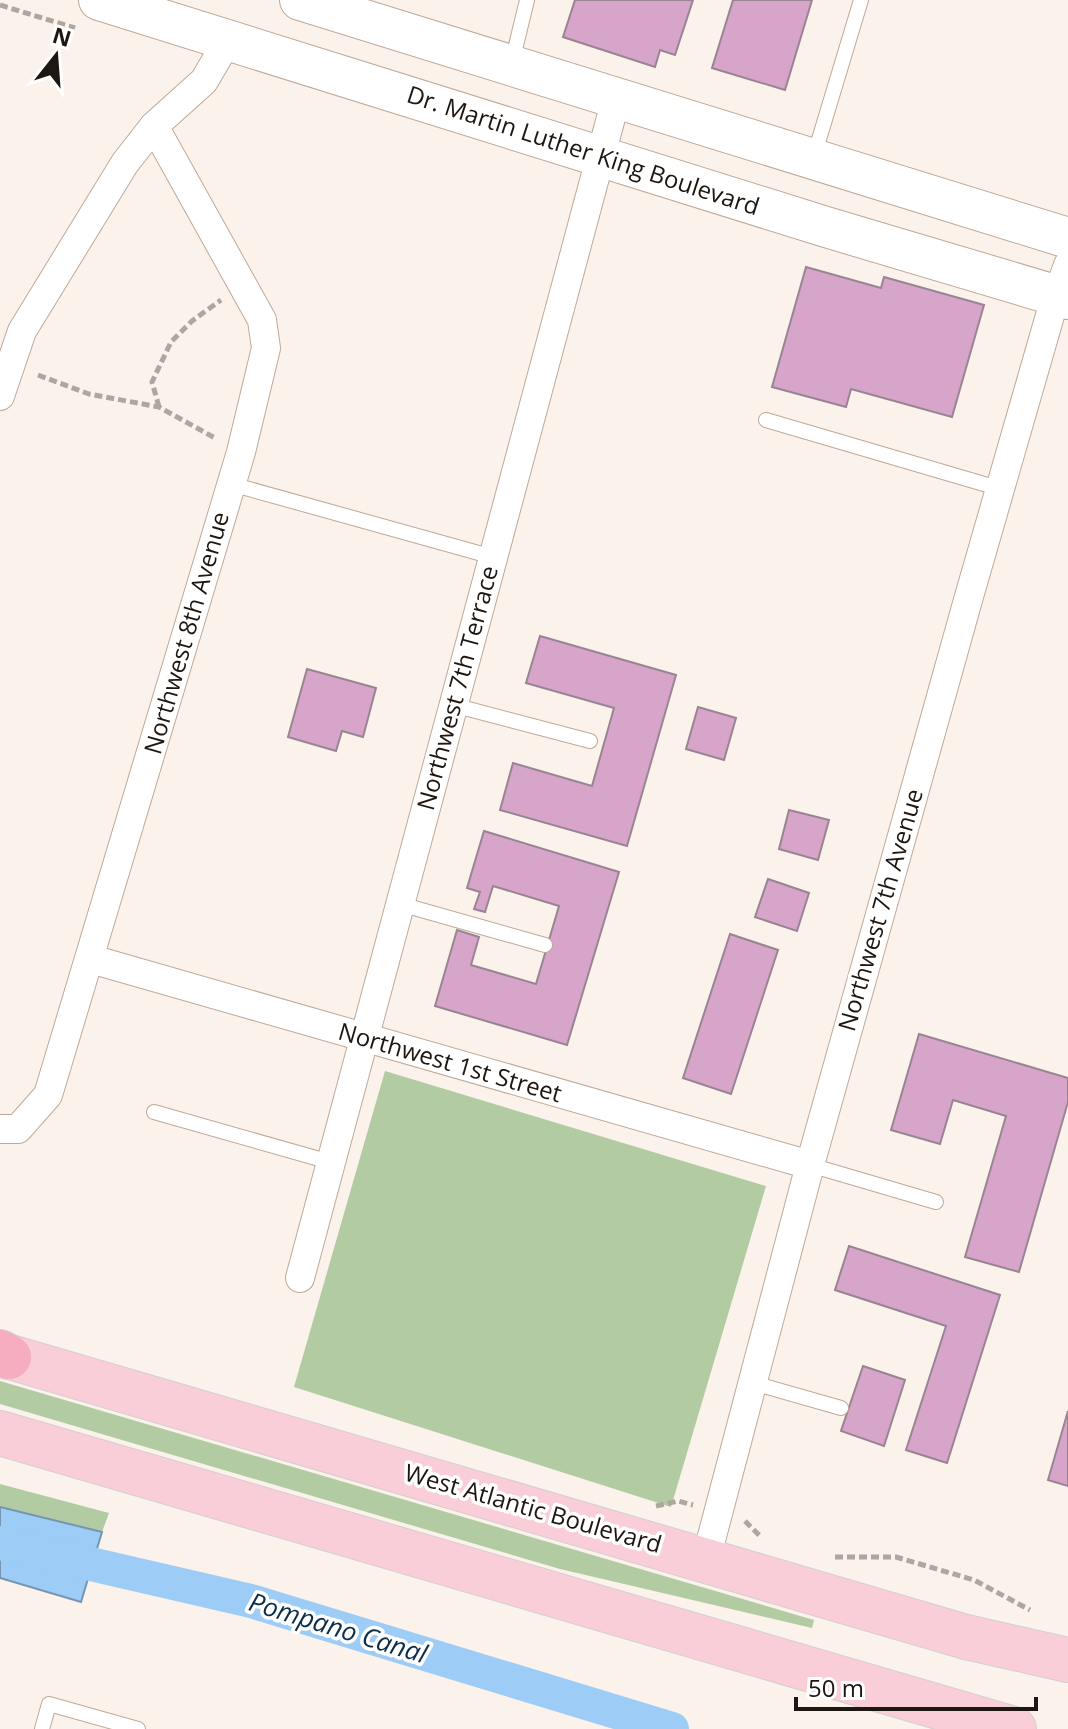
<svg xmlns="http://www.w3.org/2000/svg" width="1068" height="1729" font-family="'Open Sans',sans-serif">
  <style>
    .green { fill: #b3cba2 }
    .water { fill: #9dccf6; stroke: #7795b1; stroke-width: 2 }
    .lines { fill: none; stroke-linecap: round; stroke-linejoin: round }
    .canal { stroke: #9dccf6; stroke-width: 34 }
    .building { fill: #d8a5ca; stroke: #998493; stroke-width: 2 }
    .service-casing { stroke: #bfa999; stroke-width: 16 }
    .minor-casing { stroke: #bfa999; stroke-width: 30 }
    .secondary-casing { stroke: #bfa999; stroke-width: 42 }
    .primary-casing { stroke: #d2d0cf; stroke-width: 46 }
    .motorway-casing { stroke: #d2d0cf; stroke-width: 46 }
    .path { stroke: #afa6a0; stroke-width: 5; stroke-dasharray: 8 4; stroke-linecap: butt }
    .service { stroke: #fff; stroke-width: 14 }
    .minor { stroke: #fff; stroke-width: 28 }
    .secondary { stroke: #fff; stroke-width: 40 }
    .primary { stroke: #faced9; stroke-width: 44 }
    .motorway { stroke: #f7adc0; stroke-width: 44 }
    .labels { text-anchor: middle; stroke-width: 7; stroke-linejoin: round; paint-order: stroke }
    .street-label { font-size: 24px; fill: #1e1610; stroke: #fff }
    .water-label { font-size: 26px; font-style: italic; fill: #0b2e4a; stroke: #fff }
  </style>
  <rect width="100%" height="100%" fill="#fbf2eb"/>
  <g class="green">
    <polygon points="385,1071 766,1186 671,1507 294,1387"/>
    <polygon points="0,1381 814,1620 812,1628 560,1569 0,1404"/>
    <polygon points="0,1484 109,1513 102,1532 0,1507"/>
  </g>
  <polygon class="water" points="0,1507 102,1532 81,1602 0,1578"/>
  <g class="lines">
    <polyline class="canal" points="0,1543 251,1601 672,1729"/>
  </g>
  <g class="building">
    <polygon points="575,0 693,0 675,55 660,50 655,67 563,37"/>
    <polygon points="733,0 812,0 785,90 712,68"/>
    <polygon points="806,267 881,288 884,277 984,305 952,417 851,389 846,407 772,387"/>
    <polygon points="540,636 676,675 627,846 500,810 513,763 592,786 614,708 526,683"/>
    <polygon points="307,669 376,688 363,737 342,731 336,751 288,737"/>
    <polygon points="698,707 736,718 724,760 686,749"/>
    <polygon points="789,810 829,820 818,860 779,849"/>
    <polygon points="484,831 619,872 567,1045 435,1006 457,930 479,937 471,965 536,984 559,906 493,886 485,912 474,909 480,892 467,888"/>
    <polygon points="768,879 809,893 797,931 755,917"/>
    <polygon points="730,934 778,950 731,1094 683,1078"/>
    <polygon points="919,1034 1068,1078 1068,1102 1019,1272 965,1257 1006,1116 953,1100 940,1144 891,1130"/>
    <polygon points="849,1246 1000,1295 947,1463 906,1450 946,1326 835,1290"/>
    <polygon points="863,1366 905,1380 884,1446 841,1431"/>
    <polygon points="1068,1411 1068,1486 1048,1480"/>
  </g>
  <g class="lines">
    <defs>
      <g id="service">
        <polyline points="512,62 527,0"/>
        <polyline points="814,156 861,0"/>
        <polyline points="766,420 1001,489"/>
        <polyline points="231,484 493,557"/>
        <polyline points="453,705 590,741"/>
        <polyline points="400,904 545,945"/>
        <polyline points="154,1112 330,1162"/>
        <polyline points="810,1165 936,1202"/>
        <polyline points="753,1383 841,1408"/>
        <polyline points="42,1729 49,1704 138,1729"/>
      </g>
      <g id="minor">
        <polyline points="0,396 22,331 125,163 154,126 204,81 228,40"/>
        <polyline points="91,959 810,1165"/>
        <polyline points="0,1129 18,1129 48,1095 241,452 266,348 262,320 154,126"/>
        <polyline points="300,1278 616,99"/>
        <polyline points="706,1559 810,1165 968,600 1051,312 1068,265"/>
      </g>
      <g id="secondary">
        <polyline points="99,0 826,227 1068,299"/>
        <polyline points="300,0 1068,238"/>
      </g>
      <g id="primary">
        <polyline points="0,1354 966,1637 1068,1660"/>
        <polyline points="0,1433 1014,1729"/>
      </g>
      <polyline id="motorway" points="0,1352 9,1357"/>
    </defs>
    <use href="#service" class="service-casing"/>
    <use href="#minor" class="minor-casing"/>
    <use href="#secondary" class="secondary-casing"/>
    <use href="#primary" class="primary-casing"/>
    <use href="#motorway" class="motorway-casing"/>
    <g class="path">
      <polyline points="0,5 75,28"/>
      <polyline points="38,375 89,394 159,407 215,438"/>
      <polyline points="159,407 152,382 171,342 192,321 221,300"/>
      <polyline points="656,1506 678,1501 693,1505"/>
      <polyline points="745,1521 760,1536"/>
      <polyline points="835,1557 896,1557 974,1580 1030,1610"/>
    </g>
    <use href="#service" class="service"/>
    <use href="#minor" class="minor"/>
    <use href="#secondary" class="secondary"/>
    <use href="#primary" class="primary"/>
    <use href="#motorway" class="motorway"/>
  </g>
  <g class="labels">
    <g class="street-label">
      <text transform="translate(583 151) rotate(18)" y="8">Dr. Martin Luther King Boulevard</text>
      <text transform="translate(187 633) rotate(-74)" y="8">Northwest 8th Avenue</text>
      <text transform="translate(458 688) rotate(-75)" y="8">Northwest 7th Terrace</text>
      <text transform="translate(881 910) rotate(-74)" y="8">Northwest 7th Avenue</text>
      <text transform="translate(450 1063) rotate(16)" y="8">Northwest 1st Street</text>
      <text transform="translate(533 1509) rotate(16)" y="8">West Atlantic Boulevard</text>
    </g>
    <g class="water-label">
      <text transform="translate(338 1628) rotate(17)" y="9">Pompano Canal</text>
    </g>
  </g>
  <g transform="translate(56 56) rotate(17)" stroke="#ffffff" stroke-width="6" paint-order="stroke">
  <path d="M0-6L14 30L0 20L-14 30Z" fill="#1e1610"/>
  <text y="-12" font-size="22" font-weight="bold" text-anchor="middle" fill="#1e1610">N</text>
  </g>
  <path d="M796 1697v12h240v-12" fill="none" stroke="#1e1610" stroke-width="4"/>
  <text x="808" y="1697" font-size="24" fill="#1e1610" stroke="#ffffff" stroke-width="6" paint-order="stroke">50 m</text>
</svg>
